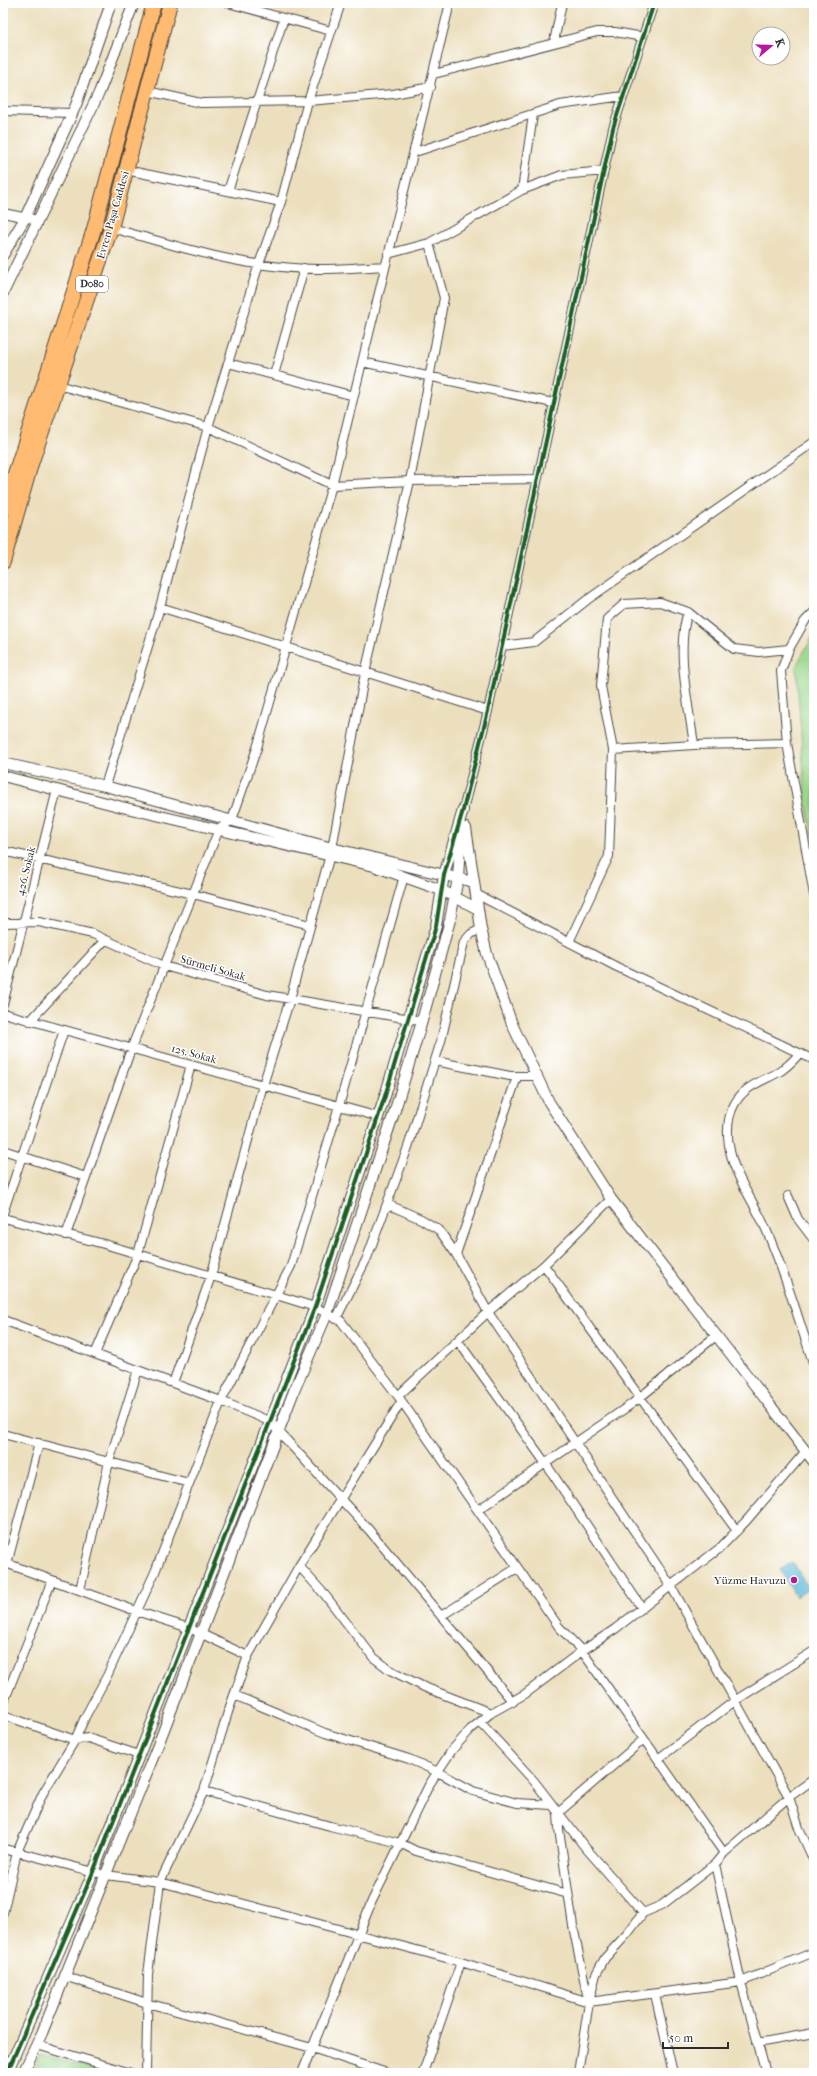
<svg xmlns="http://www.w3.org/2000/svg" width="817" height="2076" font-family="'IM FELL French Canon',serif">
<rect width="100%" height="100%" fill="#fff"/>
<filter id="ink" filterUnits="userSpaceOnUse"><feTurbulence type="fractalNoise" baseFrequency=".025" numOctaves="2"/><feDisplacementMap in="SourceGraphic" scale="8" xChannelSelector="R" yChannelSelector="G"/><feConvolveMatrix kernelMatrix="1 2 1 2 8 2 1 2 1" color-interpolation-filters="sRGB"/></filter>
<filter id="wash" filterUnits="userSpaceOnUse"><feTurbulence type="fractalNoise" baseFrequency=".012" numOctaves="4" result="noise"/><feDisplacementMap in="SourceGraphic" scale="16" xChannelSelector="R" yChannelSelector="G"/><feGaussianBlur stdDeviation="0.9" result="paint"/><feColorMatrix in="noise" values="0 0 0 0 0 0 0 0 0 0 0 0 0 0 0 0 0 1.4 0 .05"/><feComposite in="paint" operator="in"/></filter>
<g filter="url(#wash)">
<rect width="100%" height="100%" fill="#ecdfbd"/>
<!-- green -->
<path fill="#9ad78b" stroke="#62815b" d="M814,634V841L806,803L796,666Z
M39,2055L108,2073H35Z"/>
<!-- water -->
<path fill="#5cb8da" stroke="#447282" d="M793,1562L809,1589L796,1597L780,1570Z"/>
</g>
<g filter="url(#ink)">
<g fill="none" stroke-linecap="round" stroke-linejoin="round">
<!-- minor casing -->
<g stroke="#484641" stroke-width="10">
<path id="minor" d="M228,3L331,31
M554,42L562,3
M434,74L597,32H615L643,37
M147,91L201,103L308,101L393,94L431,87
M3,111L72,113
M415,152L560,105L623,96
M126,170L281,202
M522,190L533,115
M228,191L284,18
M3,213L38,220
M111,228C167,243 224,262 282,267C316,271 351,268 385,266
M388,254L429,243L522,190L562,175L604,171
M362,362L553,403
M228,363L354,396
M274,375L304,268
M58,385L208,427L332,485L410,481L537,479
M160,607L488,711
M688,612C675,649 689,706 694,745
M814,612L805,621L789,649L781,671L787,743L814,895
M502,646L534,642L587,600L814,442
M613,750L694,745L787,743
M105,786L160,607L208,427L259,264L281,202L308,101L341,3
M463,810L488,711L613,128L654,3
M332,848L365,673L410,481L444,298L429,243
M3,851L193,894L310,925
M476,894L617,967L814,1060
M3,923L39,922L93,934L164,966L267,995L422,1021
M569,942L609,856L613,750L601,686L607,619L624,604L660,602L688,612L734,649L759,652L789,649
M3,1004L57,790
M3,1013L379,1117
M30,1021L105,940
M799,1054C793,1061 787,1067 779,1072C761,1082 744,1086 734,1105C725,1122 727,1141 732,1159C739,1183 755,1204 765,1227C785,1271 798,1319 814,1365
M435,1061L510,1076H536
M3,1150L86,1177
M788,1196L798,1219L814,1240
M387,1204L421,1219L439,1230L456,1254L488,1312L671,1586L789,1797L799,1828L814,1861
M3,1213L64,1030
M3,1218L104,1244L276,1295L315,1307L341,1321L398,1396L559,1627L582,1651L724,1853
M66,1235L131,1049L219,829L232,820L257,748L332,485L450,3
M456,1254L517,1077
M544,1265L737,1531
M336,1319L367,1258L408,1147L441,1041L464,942L471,934L481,929
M3,1320L221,1401L269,1421L369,1530L513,1702
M458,1341L546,1464L642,1608
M95,1354L138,1254L191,1065
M173,1383L211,1276L263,1085L290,999L330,855
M398,1396L488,1312L544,1265L611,1199
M3,1434L189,1483
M478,1510L633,1403L717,1335
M3,1562L136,1611L189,1628L248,1656
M7,1564L39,1443
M299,1566L325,1595L373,1657L390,1670L424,1687L491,1713
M80,1590L109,1462L138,1370
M441,1616L517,1568
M234,1695L325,1733L409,1759L438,1772L473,1791L517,1803L552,1805
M3,1704L52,1580
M3,1715L75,1740L88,1738L139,1755
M481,1723L534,1781L584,1846L643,1913
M658,1759L736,1700L814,1651
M204,1791L330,1826L400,1843L416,1851L568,1894
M3,1849L17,1852L43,1793L75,1740L85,1717L107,1676L155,1572L221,1401L291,1266L339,1106L404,876
M715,1864L741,1982L766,2073
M3,1913L17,1852L106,1875L160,1882L286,1915L461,1962L589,2002L741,1982L814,1952
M64,1976L147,2003L312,2048L387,2073
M655,1994L673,2073
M588,1999L573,1926L559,1829L558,1813L644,1739
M757,2043L814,2033
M37,2045L131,2073
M3,2057L10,2065
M146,2073L148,1974L160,1882L204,1791L228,1712L248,1656L299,1566L401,1402
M302,2073L372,1901L429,1785L452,1750L471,1729L491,1713L525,1694L582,1651L615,1629L720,1548L747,1520L805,1452
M423,2073L461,1962
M578,2073L589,2002L596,1974L605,1958L628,1933L643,1913L662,1905L715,1864L724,1853L789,1797L814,1779"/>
</g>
<!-- tertiary casing -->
<g stroke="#484641" stroke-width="12">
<path id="tertiary" d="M3,255L25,218L76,105L111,3
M3,293L99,93L134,3
M3,763L105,786L332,848L474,882
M3,776L122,807L374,866L441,890L478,909
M466,828L481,929L487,954L512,1024L549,1102L611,1199L814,1462
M7,2073L94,1870L315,1307L385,1096L436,926L444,875L463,810
M23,2073L42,2033L158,1745L294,1391L327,1314L395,1110L420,1028L450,920L458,878L461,830"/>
</g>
<!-- trunk casing -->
<g stroke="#484641" stroke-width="16">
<path id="trunk" d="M3,511L94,229L154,3
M3,562L31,464L111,228L170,3"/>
</g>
<!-- minor -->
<use href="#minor" stroke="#fff" stroke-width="8"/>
<!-- tertiary -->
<use href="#tertiary" stroke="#fff" stroke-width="10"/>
<!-- trunk -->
<use href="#trunk" stroke="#ffbb71" stroke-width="14"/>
<!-- cycleway casing -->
<g stroke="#fff" stroke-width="6">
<path id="cycleway" d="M7,2073L94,1870L315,1307L385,1096L436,926L444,875L463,810L488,711L613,128L654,3"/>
</g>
<!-- cycleway -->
<use href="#cycleway" stroke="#1b5e20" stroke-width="4"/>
</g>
</g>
<!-- markers -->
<circle fill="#b5179e" stroke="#fff" stroke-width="1.5" cx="794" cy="1580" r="4"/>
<g text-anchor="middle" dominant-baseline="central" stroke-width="3" stroke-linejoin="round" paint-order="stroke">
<!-- shield labels -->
<rect fill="#fff" stroke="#6b6b6b" stroke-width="1" x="76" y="276" width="32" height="16" rx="3"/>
<g font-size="10" font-weight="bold" fill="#2b2b2b">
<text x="92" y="284">D080</text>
</g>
<!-- street labels -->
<g font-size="11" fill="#2b2b2b" stroke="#fff">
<text transform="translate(113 215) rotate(-74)">Evren Paşa Caddesi</text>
<text transform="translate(26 871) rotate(-76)">426. Sokak</text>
<text transform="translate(213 968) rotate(16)">Sürmeli Sokak</text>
<text transform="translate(194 1054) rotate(15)">125. Sokak</text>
</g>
<!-- poi labels -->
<g font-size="11" fill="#2b2b2b" stroke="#fff" text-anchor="end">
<text x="786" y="1580">Yüzme Havuzu</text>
</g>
</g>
<!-- margin -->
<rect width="817" height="2076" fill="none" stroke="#fff" stroke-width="16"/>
<!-- north arrow -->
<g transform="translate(771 46) rotate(71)"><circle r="19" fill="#ffffff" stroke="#aaaaaa"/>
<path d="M0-3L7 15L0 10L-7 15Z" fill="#b5179e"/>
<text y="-6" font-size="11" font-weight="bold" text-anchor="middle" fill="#2b2b2b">K</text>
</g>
<!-- scale -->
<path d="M663 2042v6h65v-6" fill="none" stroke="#2b2b2b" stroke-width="2"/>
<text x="669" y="2042" font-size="12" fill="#2b2b2b" stroke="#ffffff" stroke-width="3" paint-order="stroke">50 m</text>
</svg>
